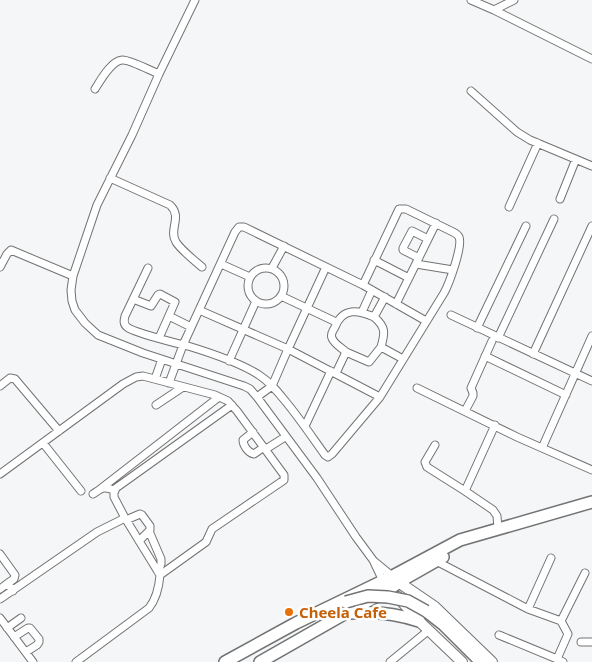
<svg xmlns="http://www.w3.org/2000/svg" width="592" height="662" font-family="'Noto Sans',sans-serif">
<rect width="100%" height="100%" fill="#f5f6f7"/>
<g fill="none" stroke-linecap="round" stroke-linejoin="round">
<!-- street casing -->
<g stroke="#727374" stroke-width="9">
<path id="street" d="M195,0L159,74L132,135L97,205L73,276L71,290L72,301L75,310L85,323L98,335L143,353L244,386L250,389L257,397L317,478L356,537L373,560L383,581
M471,0L494,10L514,0
M494,10L592,59
M95,89C100,81 111,61 122,60C129,59 151,71 159,74
M471,91L517,132L530,140L592,166
M110,178L170,205C183,217 168,230 176,242C181,250 195,261 202,267
M560,199L576,159
M509,207L538,143
M419,258L403,250V248L412,231L428,239
M374,260L409,278
M221,264L250,277
M416,264L453,270
M0,267L7,254L11,250L73,276
M248 286a18 18 0 1 1 36 0a18 18 0 1 1-36 0Z
M148,268L125,316C124,320 123,324 127,327C132,332 179,344 188,346C211,353 239,362 259,375C270,382 278,392 286,402C300,419 312,437 325,455L328,457L332,454L380,397L444,293C449,284 463,246 459,237C458,235 455,233 453,232L406,209H399L363,285L244,227H239L235,232L183,345L169,383
M272,268L284,246
M363,285L426,321
M281,296L336,322
M133,299L151,306L158,295L160,294L175,302L159,338
M396,304L436,223
M199,310L288,349L380,397
M362,312L372,290
M451,315L592,381
M169,316L191,327
M374,317C386,327 385,333 381,347L403,359
M477,328L526,226
M498,338L554,219
M346,352C342,348 334,344 332,338C330,334 333,331 335,327C343,307 358,310 374,317L385,297
M533,354L592,226
M485,356L566,395
M229,361L256,301
M336,373L346,352L369,362L381,347
M155,379L162,359
M0,386L10,378L15,379L59,431
M417,388L517,437L592,470
M257,397L272,386L288,349L326,267
M156,405L183,387
M465,411L473,396V393L471,388L492,341
M495,425L465,491L493,510L497,516L498,528
M305,426L331,371
M253,432L243,440C243,445 248,453 254,454L264,447
M43,443L81,491
M435,445L425,462L427,467L465,491
M542,448L592,336
M266,449L285,437
M0,474L123,384L136,377L143,376L215,395L228,401L237,411L284,475V480L212,529L206,542L160,575C159,587 157,598 149,608L76,662
M99,490L219,397
M93,494C102,488 103,486 114,490
M126,520L140,514L142,515L150,526V530L139,541
M149,531L161,559V564L158,572
M0,554L15,575L14,579L8,583L13,591
M436,561L528,609L561,621L585,573
M375,562L392,576
M160,575L125,518L114,497V493L116,488L232,405
M0,589L8,583
M0,599L97,532L125,518
M528,609L551,558
M0,618L33,662
M561,621L568,634L557,659L563,662
M7,628L21,618
M499,635L557,659
M14,637L28,628H30L39,639V642L37,645L26,652
M581,642H592
M390,662L429,630"/>
</g>
<!-- secondary casing -->
<g stroke="#727374" stroke-width="12">
<path id="secondary" d="M394,579L435,607L492,662
M398,597L419,621L462,662"/>
</g>
<!-- primary casing -->
<g stroke="#727374" stroke-width="14">
<path id="primary" d="M426,611L444,625L481,662
M350,613C375,611 395,613 419,621
M225,662L296,623L389,578L460,540L592,502
M260,662L346,613L390,589L399,582L443,557"/>
</g>
<!-- street -->
<use href="#street" stroke="#fff" stroke-width="7"/>
<!-- secondary -->
<use href="#secondary" stroke="#fff" stroke-width="10"/>
<!-- primary -->
<use href="#primary" stroke="#fff" stroke-width="11"/>
<!-- primary-bridge casing -->
<g stroke="#727374" stroke-width="14" stroke-linecap="butt">
<path id="primary-bridge" d="M346,602L368,596L388,597L408,601L426,611"/>
</g>
<!-- primary-bridge -->
<use href="#primary-bridge" stroke="#fff" stroke-width="11"/>
</g>
<!-- markers -->
<circle fill="#e8710a" stroke="#fff" stroke-width="2" cx="289" cy="612" r="5"/>
<g text-anchor="middle" dominant-baseline="central" stroke-width="5" stroke-linejoin="round" paint-order="stroke">
<!-- food labels -->
<g font-size="15" font-weight="bold" fill="#c56008" stroke="#fff" text-anchor="start">
<text x="299" y="612">Cheela Cafe</text>
</g>
</g>
</svg>
